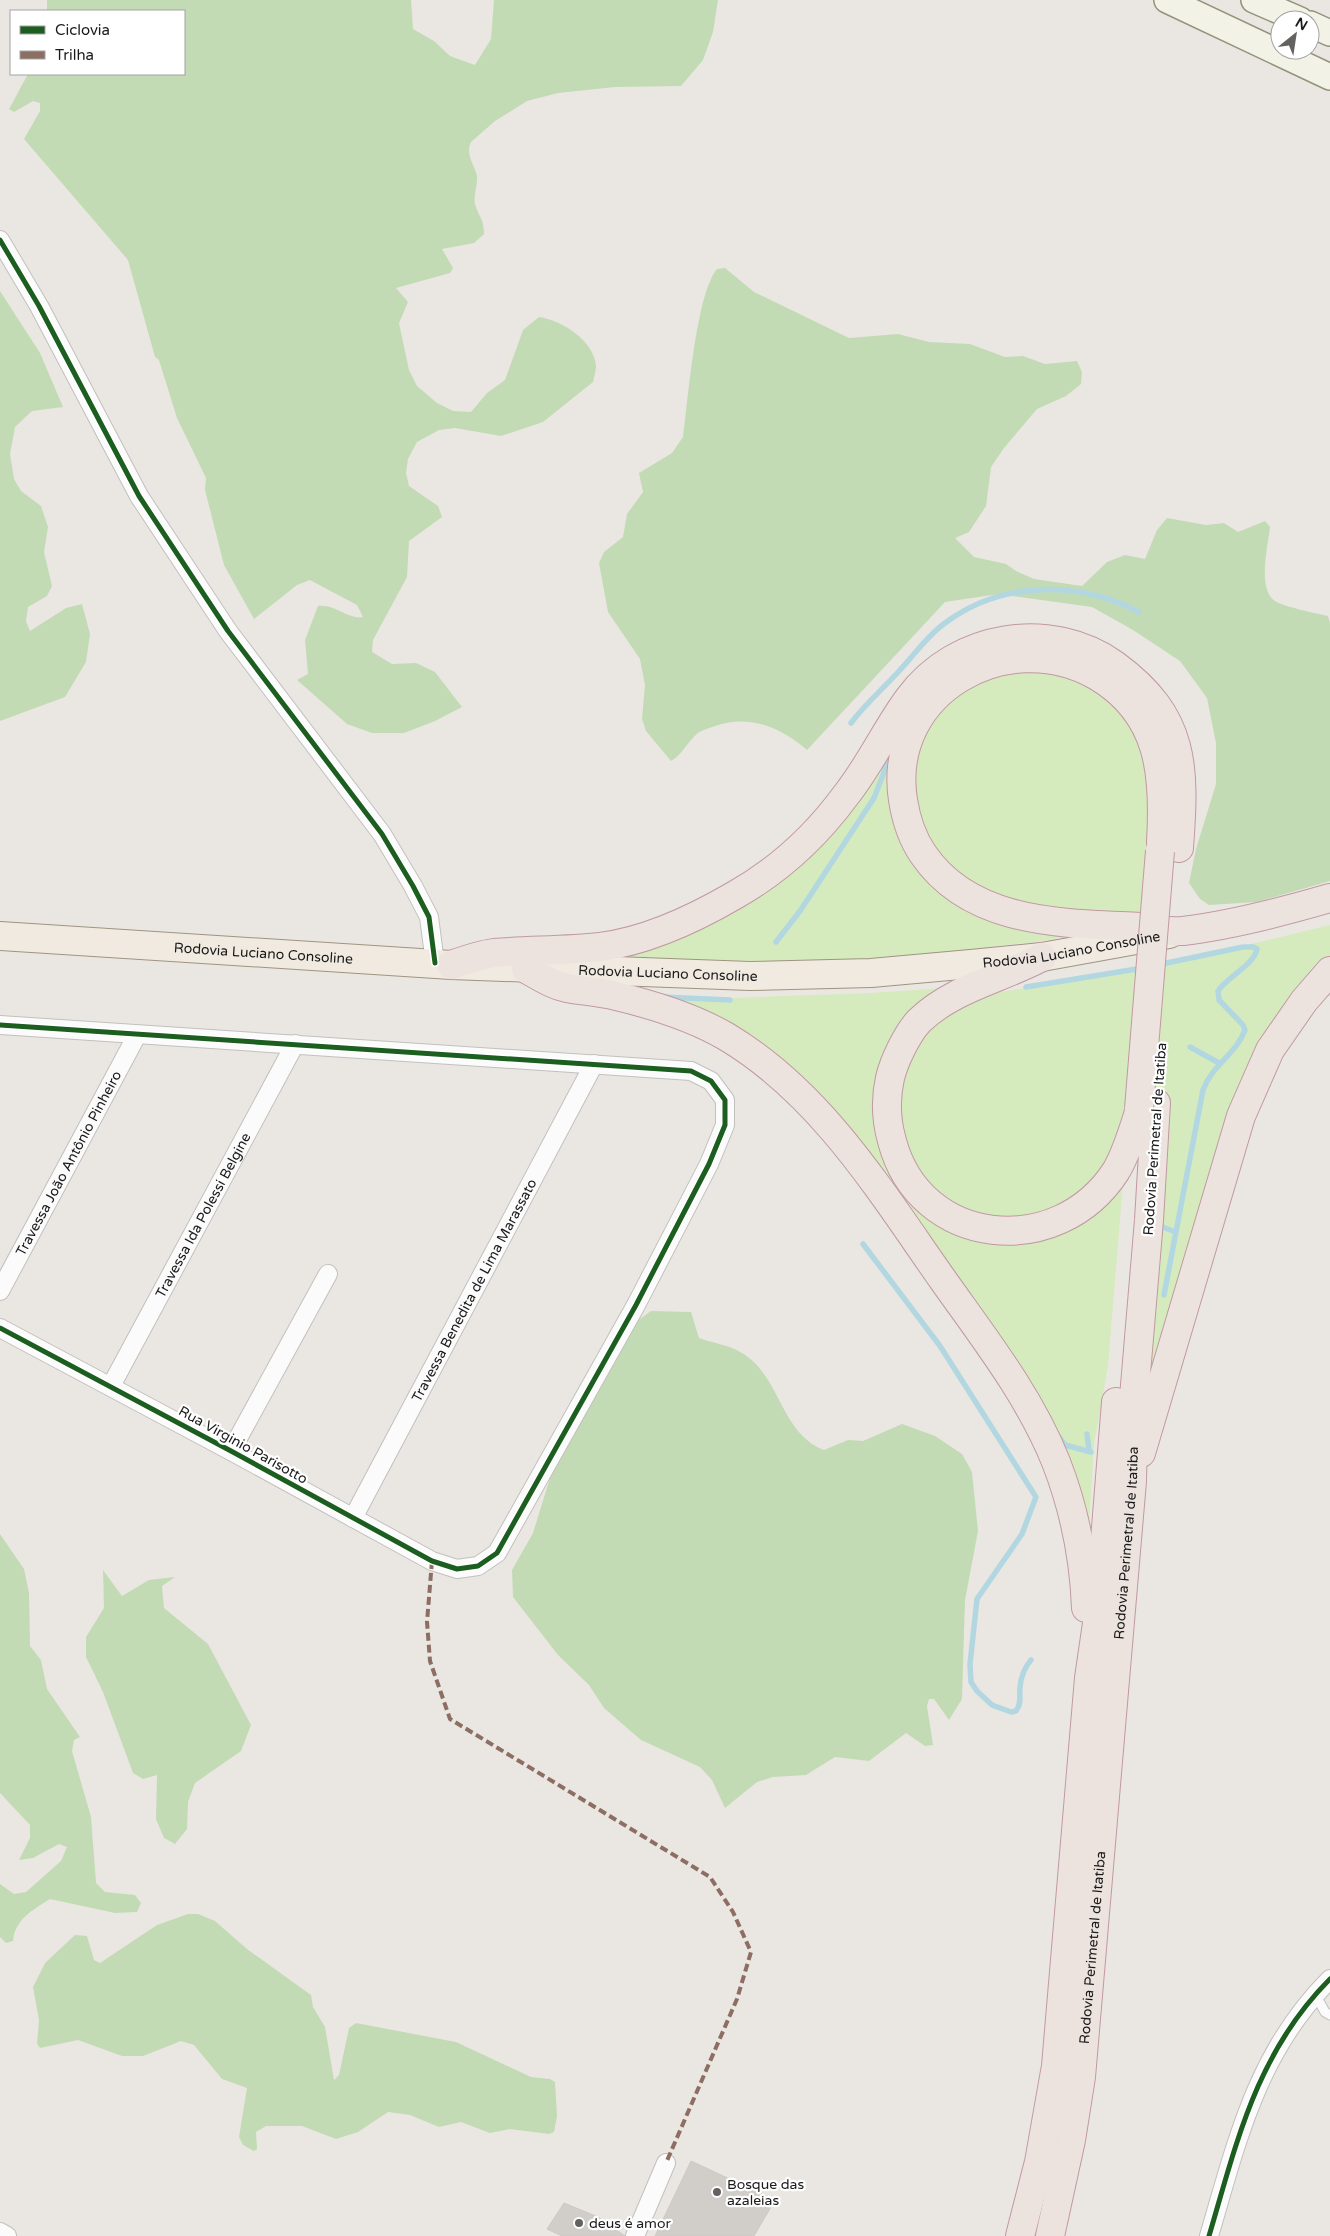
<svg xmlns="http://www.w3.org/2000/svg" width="1330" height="2236" font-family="'Varela Round',sans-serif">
<rect width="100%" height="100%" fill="#eae7e2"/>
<!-- grass -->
<path fill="#d6ebbd" d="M1060,668L1095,683L1139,732L1153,781L1143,916L1008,906L939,863L909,794L925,724L977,678Z
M892,743L907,847L1067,935C1045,943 1019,943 996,946C878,964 745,967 626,959L624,957L628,953L690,931Z
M1330,925V959L1295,995L1148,1398L1167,1099L1104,1174L1056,1213L1008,1224L960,1211L919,1178L898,1127L902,1069L911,1049L943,1011L990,994L1198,957Z
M945,988L877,1112L962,1234C999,1251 1045,1248 1078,1224C1094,1212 1108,1196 1123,1182L1108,1366L1094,1444L1089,1527L1073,1487L850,1138L660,995L729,998L870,993Z"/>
<!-- forest -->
<path fill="#c2dbb4" d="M47,0H411L413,29L434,41L450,56L475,65L491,39L494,0H718L713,32L703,60L681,86L615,87L558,93L527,101L495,121L471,142C465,155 475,165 477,176C478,185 473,195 475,204C479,218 484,218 484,234L474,243L442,249L453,268L450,273L396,288L408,302L399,323L409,370L417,386L437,403L453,411L471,412L487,393L505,380L523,330L539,317C561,320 594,340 596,366C596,371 594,377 593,382L543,422L501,436L455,428L439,430L417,442L408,459L406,473L409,486L438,506L442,517L409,541L407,577L373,640L372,652L392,664L416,663L435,672L462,707L435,721L404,733H372L347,724L297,680L308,674L305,640L318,606C336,604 348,620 363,617L357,605L310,580L297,585L254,619L224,565L205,490L206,478L177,418L159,360L155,357L128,260L24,139L40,111V103L33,101L14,112L9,109L28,74H184V11H47Z
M725,268L754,292L849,338L898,334L929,342L970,344L1005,357L1023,356L1045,364L1077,361L1082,372L1081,384L1066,396L1037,409L1004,448L991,467L986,506L969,532L955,538L974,557L1006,564L1016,571L1034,579L1082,586L1107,562L1125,555L1145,559L1157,530L1167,518L1206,525L1224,523L1238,532L1265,521L1270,527C1268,546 1257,589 1275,601C1284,607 1315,613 1328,616L1330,623V881L1257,902L1209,905L1200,899L1189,883L1196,849L1216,784V743L1207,698L1180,661L1133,630L1092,607L999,594L945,602L807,750C780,727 750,714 715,726C710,728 702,730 698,733C687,742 683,754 671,761L646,731L642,719L645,685L640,659L608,612L599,563L604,552L623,537L627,514L643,492L639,473L672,453L683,437C688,400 696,294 717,269Z
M0,291L40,353L63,407L32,411L15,427L10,454L14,479L21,491L41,506L48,527L44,552L52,586L47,596L28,607L26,621L30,631L66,608L82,604L90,634L86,662L65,697L0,721Z
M651,1311L691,1312L699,1338C712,1343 730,1345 742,1353C781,1376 780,1433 824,1450L848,1440L863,1441L902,1424L935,1436L962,1454L972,1472L978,1531L965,1600L962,1699L949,1720L934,1699H929L927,1706L933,1745L925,1746L906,1733L869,1761L835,1757L806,1775L773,1777L757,1782L725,1808L712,1780L700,1767L641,1740L604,1708L589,1685L558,1655L513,1597L512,1570L533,1533L551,1475L608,1362L633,1324Z
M0,1534L24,1569L29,1593L30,1646L41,1660L47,1689L80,1737L74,1740L72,1751L91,1817L96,1883L105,1892L135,1895L141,1903L137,1912L115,1913L50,1899C33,1910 15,1919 13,1941L6,1943L0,1937V1884L14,1894L26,1892L61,1861L67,1847L59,1844L33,1858L19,1860L30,1838V1825L0,1793Z
M103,1570L122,1596L149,1580L175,1577L162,1586L164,1608L208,1644L251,1725L241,1751L195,1783L188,1802L187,1829L175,1844L164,1838L156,1819L157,1775L143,1779L133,1773L103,1692L86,1657V1637L104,1608Z
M188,1914H198L215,1921L247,1949L311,1995L313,2007L325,2027L334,2080L339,2075L349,2028L356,2023L456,2042L531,2077L550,2079L555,2082L557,2116L554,2132L549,2134L510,2129L490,2133L461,2122L439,2127L410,2115L388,2112L358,2132L336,2139L302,2126H266L256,2132L257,2149L254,2151L243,2145L239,2137L247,2088L222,2079L194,2045L181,2041L143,2056H122L78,2040L40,2048L37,2044L39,2020L33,1987L45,1963L75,1935L87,1936L94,1960L100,1963L157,1925Z"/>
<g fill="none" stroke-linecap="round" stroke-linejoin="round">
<!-- stream -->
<path stroke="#b2d7e1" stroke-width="5.5" d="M851,723C866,703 884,688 900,670C915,654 927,636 945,623C1002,581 1077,580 1139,612
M776,942L800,911L874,798L883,775L891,749
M1157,965L1243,947H1253L1257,949C1254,965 1227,977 1218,991L1219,1000L1243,1025L1245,1030C1237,1053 1212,1065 1203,1090L1164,1295
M1026,987L1143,968
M663,997L730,1000
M1190,1047L1219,1063
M1157,1225L1176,1232
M863,1244L940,1346L1036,1497L1022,1534L977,1599L970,1664L971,1682L977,1691L992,1705L1011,1712L1016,1711C1022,1704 1019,1695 1020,1687C1021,1677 1024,1668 1031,1660
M1087,1434L1089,1451
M1058,1436L1065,1445L1091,1452"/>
</g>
<!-- building -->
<path fill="#d1cdc9" stroke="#cdc8c3" d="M691,2161L775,2200L754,2236H655Z
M564,2203L598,2217L625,2236H562L547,2229Z"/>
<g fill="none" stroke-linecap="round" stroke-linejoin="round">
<!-- service casing -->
<g stroke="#c2c0be" stroke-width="11">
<path id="service" d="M1315,1994L1325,2012L1330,2015"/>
</g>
<!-- minor casing -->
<g stroke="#c2c0be" stroke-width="20">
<g id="minor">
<path d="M0,240L39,306L139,496L228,631L382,834L413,886L429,917L435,963"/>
<path d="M0,1025L691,1071L711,1081L725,1100V1125L709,1164L636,1305L497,1553L478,1566L457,1569L432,1561L231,1451L0,1328"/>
<path id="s1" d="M0,1291L137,1035"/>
<path id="s2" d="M111,1386L295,1044"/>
<path d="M231,1451L328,1274"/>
<path id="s3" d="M353,1518L594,1064"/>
<path d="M0,2232L7,2236"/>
<path d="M635,2236L666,2163"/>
<path d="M1209,2236C1237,2141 1257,2052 1330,1979"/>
</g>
</g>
<!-- secondary casing -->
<g stroke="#91937a" stroke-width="28">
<path id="secondary" d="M1167,0L1330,77
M1254,0L1300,20
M1310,24L1330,33"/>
</g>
<!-- primary casing -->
<g stroke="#9f9480" stroke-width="30">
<g id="primary">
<path id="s4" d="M0,936L451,965L750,976L871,973L971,964L1042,957L1169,934"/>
</g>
</g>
<!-- trunk casing -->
<g stroke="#c198a3" stroke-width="30">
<g id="trunk">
<path d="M1161,842C1165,775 1161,714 1097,676C1007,624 886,692 903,800C906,819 912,838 923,854C971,925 1064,923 1140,927C1154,927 1169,933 1183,931C1233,925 1282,912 1330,898"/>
<path d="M1042,957C1001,979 953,988 919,1021C907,1034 894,1061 890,1078C885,1100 886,1120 892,1141C920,1248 1058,1261 1116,1171C1126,1154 1132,1134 1138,1115"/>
<path d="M451,965C465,960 479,955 494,953C529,950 564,951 600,947C647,941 694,919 735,895C779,870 816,836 846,795C870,765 886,729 909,698C956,634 1051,619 1115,665C1186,717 1185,767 1179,848"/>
<path d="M526,969C539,976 552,985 567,988C583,991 600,992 616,996C654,1005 693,1017 727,1037C822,1094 881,1192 943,1280C984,1338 1029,1395 1056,1462C1074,1508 1084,1558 1086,1608"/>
<path d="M1141,1453L1241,1116L1270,1050L1304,1001L1330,971"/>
<path d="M1020,2236L1039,2162L1056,2066L1089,1678L1100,1603L1116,1402"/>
<path id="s5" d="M1050,2236L1071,2140L1081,2077L1132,1481L1134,1397L1149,1220L1156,1103"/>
</g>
</g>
<!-- service -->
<use href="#service" stroke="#fcfbfb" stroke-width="9"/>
<!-- minor -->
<use href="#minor" stroke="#fcfbfb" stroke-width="18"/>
<!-- secondary -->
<use href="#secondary" stroke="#f2f2e7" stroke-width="25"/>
<!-- primary -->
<use href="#primary" stroke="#f0eae1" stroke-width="28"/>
<!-- trunk -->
<use href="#trunk" stroke="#ece3df" stroke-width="28"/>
<!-- trunk-bridge casing -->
<g stroke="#c198a3" stroke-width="30" stroke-linecap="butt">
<path id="trunk-bridge" d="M1139,1109L1160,851"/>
</g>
<!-- trunk-bridge -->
<use href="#trunk-bridge" stroke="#ece3df" stroke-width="28"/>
<!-- quiet -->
<path stroke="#8d6e63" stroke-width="4" stroke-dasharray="8 4" stroke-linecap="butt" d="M432,1561L427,1622L430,1661L450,1719L710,1877L733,1912L751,1952L737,1999L666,2163"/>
<!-- cycleway casing -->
<g stroke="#fff" stroke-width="8">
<path id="cycleway" d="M0,240L39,306L139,496L228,631L382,834L413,886L429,917L435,963
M0,1025L691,1071L711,1081L725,1100V1125L709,1164L636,1305L497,1553L478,1566L457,1569L432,1561L231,1451L0,1328
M1209,2236C1237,2141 1257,2052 1330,1979"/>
</g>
<!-- cycleway -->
<use href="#cycleway" stroke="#1b5e20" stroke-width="5"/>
</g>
<!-- markers -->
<g fill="#636260" stroke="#fff" stroke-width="2">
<circle cx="717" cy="2192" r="5"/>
<circle cx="579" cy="2223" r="5"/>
</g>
<g text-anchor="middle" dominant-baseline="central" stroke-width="4.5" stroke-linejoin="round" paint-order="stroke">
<!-- street labels -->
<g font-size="14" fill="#1a1a1a" stroke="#fff">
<text stroke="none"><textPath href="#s4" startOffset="1074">Rodovia Luciano Consoline</textPath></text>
<text stroke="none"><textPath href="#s4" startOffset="264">Rodovia Luciano Consoline</textPath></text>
<text stroke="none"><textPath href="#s4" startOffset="669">Rodovia Luciano Consoline</textPath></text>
<text transform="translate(1155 1139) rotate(-86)">Rodovia Perimetral de Itatiba</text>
<text stroke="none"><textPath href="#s1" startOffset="145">Travessa João Antônio Pinheiro</textPath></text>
<text stroke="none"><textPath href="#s2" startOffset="194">Travessa Ida Polessi Belgine</textPath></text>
<text stroke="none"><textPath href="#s3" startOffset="258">Travessa Benedita de Lima Marassato</textPath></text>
<text transform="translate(243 1445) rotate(29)">Rua Virginio Parisotto</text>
<text stroke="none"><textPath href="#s5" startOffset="698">Rodovia Perimetral de Itatiba</textPath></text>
<text stroke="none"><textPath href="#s5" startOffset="292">Rodovia Perimetral de Itatiba</textPath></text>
</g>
<!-- poi labels -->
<g font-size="14" fill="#1a1a1a" stroke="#fff" text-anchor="start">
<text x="727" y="2184">Bosque das<tspan x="727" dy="16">azaleias</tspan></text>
<text x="589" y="2223">deus é amor</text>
</g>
</g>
<!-- legend -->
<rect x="10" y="10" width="175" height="65" fill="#ffffff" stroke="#a3a3a3"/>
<rect x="20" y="26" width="25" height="8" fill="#1b5e20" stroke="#a3a3a3"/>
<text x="55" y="35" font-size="15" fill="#1a1a1a">Ciclovia</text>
<rect x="20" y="51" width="25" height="8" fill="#8d6e63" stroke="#a3a3a3"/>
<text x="55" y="60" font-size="15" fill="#1a1a1a">Trilha</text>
<!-- north arrow -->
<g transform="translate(1295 35) rotate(30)"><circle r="24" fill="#ffffff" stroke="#a3a3a3"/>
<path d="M0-4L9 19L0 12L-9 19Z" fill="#636260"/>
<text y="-8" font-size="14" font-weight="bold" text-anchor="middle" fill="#1a1a1a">N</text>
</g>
</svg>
